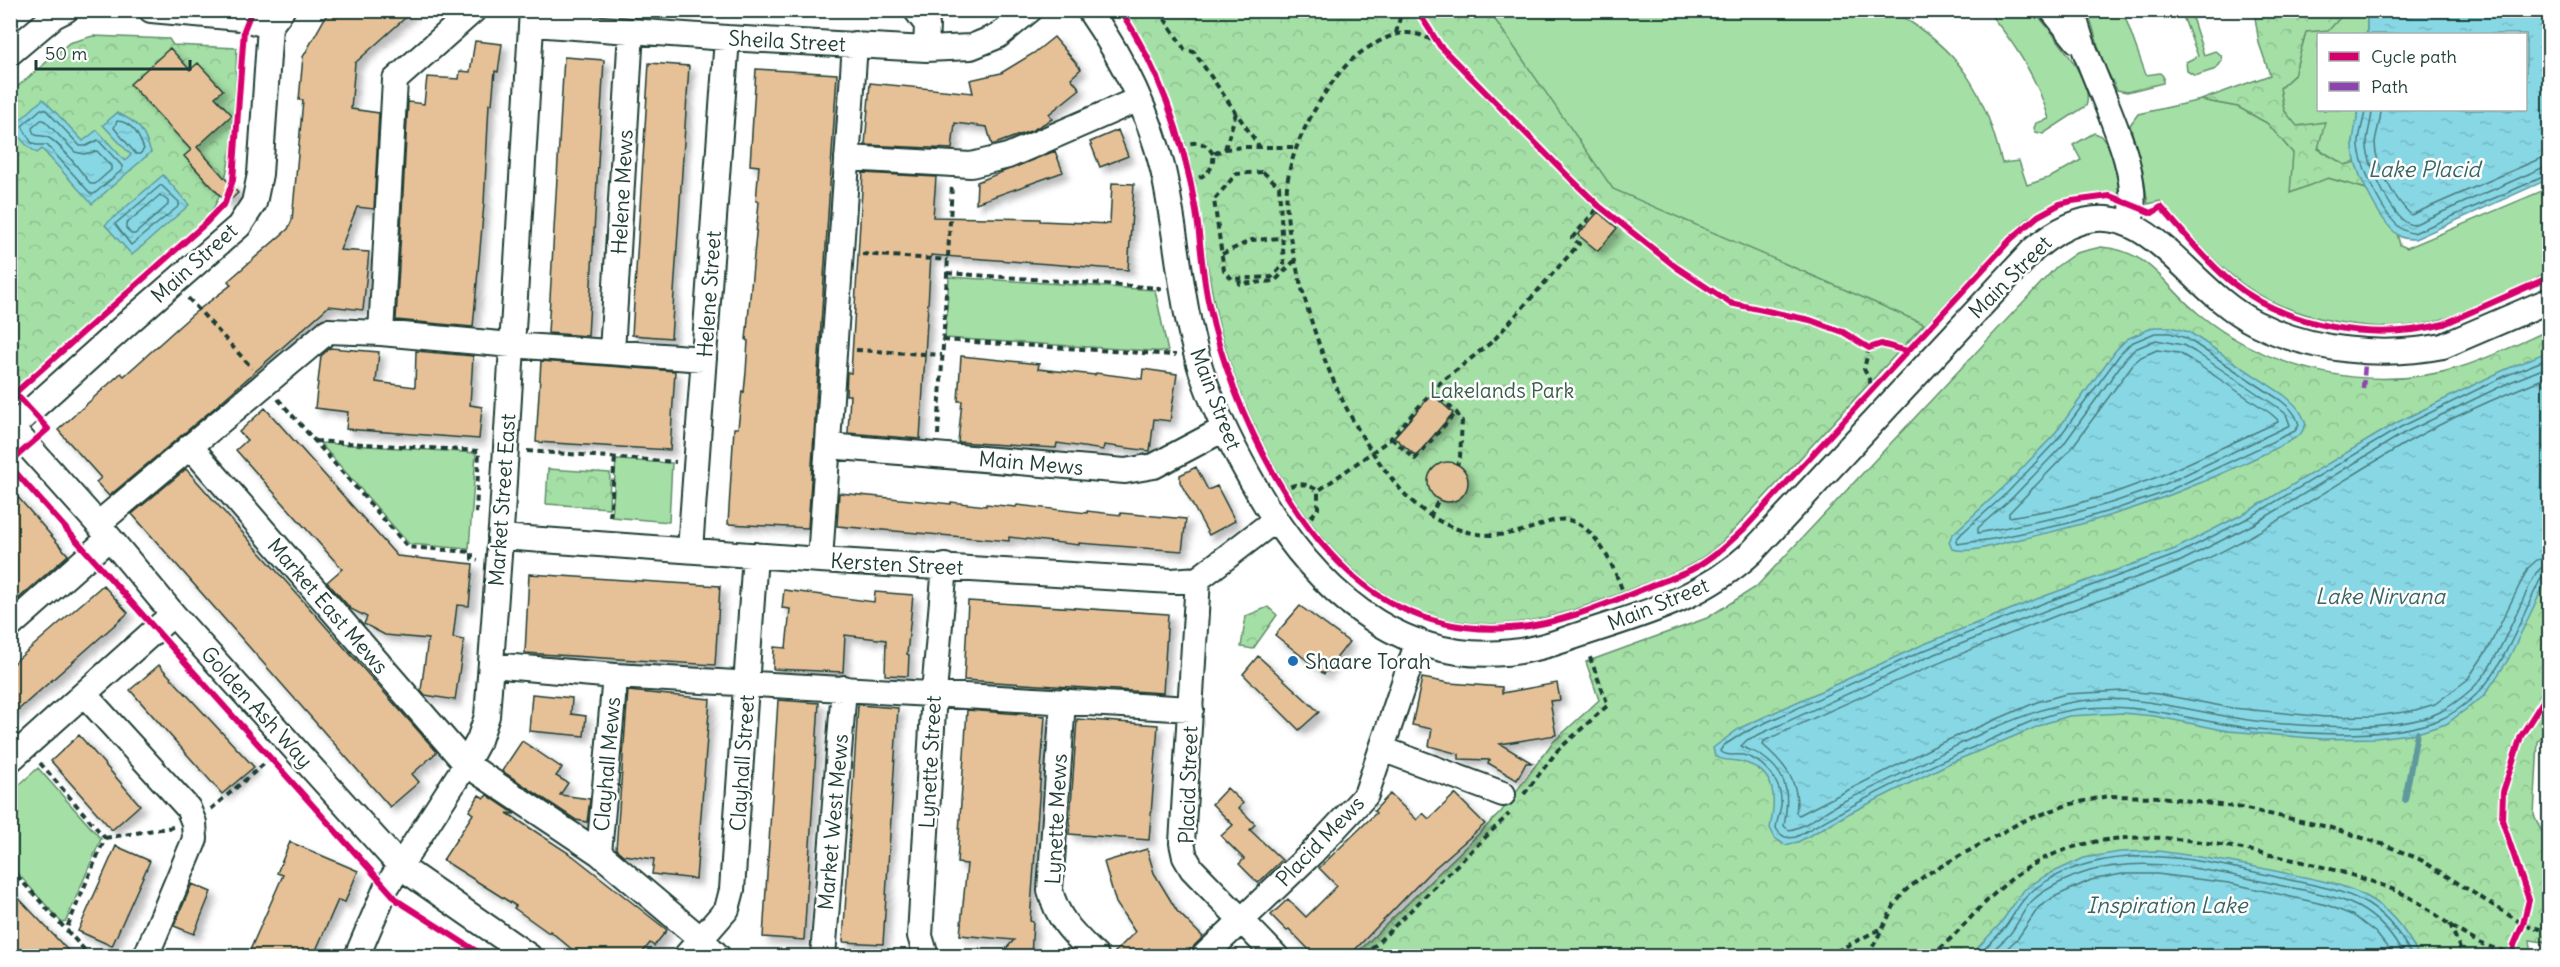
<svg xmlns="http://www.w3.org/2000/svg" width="2560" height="967" font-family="Delius,sans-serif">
<defs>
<pattern id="forest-crowns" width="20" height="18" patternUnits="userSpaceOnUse" patternTransform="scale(1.5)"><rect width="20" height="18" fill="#a4dfa5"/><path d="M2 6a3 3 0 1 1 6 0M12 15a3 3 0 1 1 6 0" fill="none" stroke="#8dc08f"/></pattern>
<pattern id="water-ripples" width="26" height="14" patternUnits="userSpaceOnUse" patternTransform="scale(1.5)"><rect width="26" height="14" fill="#88d7e5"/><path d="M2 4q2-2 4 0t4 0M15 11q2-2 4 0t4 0" fill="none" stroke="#75b9c5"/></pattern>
<filter id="shadow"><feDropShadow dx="5.5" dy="5.5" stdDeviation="3" flood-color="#0004"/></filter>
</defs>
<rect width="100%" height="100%" fill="#fff"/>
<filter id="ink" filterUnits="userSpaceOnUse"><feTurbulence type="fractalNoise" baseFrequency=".0167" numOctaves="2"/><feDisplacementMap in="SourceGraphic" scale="12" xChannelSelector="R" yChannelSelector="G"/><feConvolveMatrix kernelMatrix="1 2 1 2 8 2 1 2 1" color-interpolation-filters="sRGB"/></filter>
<g filter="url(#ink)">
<!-- grass -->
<path fill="#a4dfa5" stroke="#628e6c" stroke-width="1.5" d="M1422,11H1893C1961,51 1983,88 2002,163L2019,161L2027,185L2051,177L2081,160L2073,145L2094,133C2112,136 2123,179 2117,195L2111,192L2061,200L2029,217L2003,242L1906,346L1727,296Z
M1987,11H2034C2049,29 2096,82 2086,106L2043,134L2036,132L2034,128L2036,123L2049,119C2037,77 2015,43 1987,11Z
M2088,11H2123L2146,75L2160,73L2163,76V83L2127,92L2117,90L2103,63Z
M2181,11H2190L2204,55L2215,51L2221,55L2222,61L2216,69L2195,76L2187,71L2186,62L2198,56Z
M2345,11H2367V34H2318V110H2359L2353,143L2356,162L2345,165C2322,152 2298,135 2285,111C2281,105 2281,95 2280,88L2294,75L2306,31Z
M2201,100L2238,107L2267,123L2293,153L2328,178L2367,189L2384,218L2397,233L2400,245L2407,248L2549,188V272C2513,289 2476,310 2436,321C2378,336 2293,320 2244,285C2212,262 2187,230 2160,201L2148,204L2143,174L2130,125L2138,114Z
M949,277L1155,290L1168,352L945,338Z
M320,443L476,453L469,549L409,544Z
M616,460L672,463L669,522L612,517Z
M38,768L101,839L66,921L61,922L11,866V792Z"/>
<!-- forest -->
<path fill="url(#forest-crowns)" stroke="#628e6c" stroke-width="1.5" d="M1123,11H1489L1613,189L1924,324L1734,530C1725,538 1717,548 1707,554C1689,568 1667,575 1646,583C1603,600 1559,618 1513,623C1475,626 1436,621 1402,604C1309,557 1243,422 1219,325C1203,261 1202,194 1181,132C1166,88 1147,49 1123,11Z
M2254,11H2346L2329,30L2306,32L2294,75L2280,88L2284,110L2297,126L2325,122L2318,149L2345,165L2356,162L2367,189L2328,178L2290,193L2293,153L2267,123L2238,107L2201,100L2270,75L2259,43Z
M93,36L169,39L173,45L237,48C234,95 237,180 208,216L11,393L10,93L69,43Z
M2101,247C2150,250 2164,286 2199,314C2270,372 2373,394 2461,367C2492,357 2520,343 2549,330L2550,723L2538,742L2534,815L2549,846L2550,943L2530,940L2532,956H1354L1501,812L1552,743L1599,700L1586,662L1707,618L1756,587L2056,267L2076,253Z
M548,469L610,473L609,508L546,504Z
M1268,607L1277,615L1253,649L1241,647L1246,616Z"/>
<!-- water -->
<path fill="url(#water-ripples)" stroke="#5e999e" stroke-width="1.5" d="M2367,11H2549V179L2415,239C2410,239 2405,239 2401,237C2382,226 2358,177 2354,156C2351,140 2356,125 2359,110H2526V34H2367Z
M43,99L83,141L97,130L125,161L131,155L103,125L117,113C140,123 143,130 151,152L92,204L42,149L37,153C25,145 18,138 15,125Z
M163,175L189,205L132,255L105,225Z
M2154,327H2171L2189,332L2284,395C2295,404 2302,411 2306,425L2300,435C2279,448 2256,458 2234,468C2161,502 2089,525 2011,541C1994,545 1968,554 1952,549L1949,542L1952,535L2004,487L2053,436L2116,350L2127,339Z
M2549,351V575L2508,660L2484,696L2446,724L2417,733L2376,738L2324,739L2228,731L2154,716L2122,713L2069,716L2046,723L1950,763L1848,814L1798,842L1785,845L1775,838L1770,828C1776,800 1778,771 1742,762C1732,759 1724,762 1715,756L1713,748L1740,728L1922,645L2042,597L2175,549L2247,512L2398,422L2502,371Z
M2158,851C2204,857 2249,865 2294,875C2318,880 2343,884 2365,896C2390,909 2407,932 2419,956H1970L2000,924L2024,890L2045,876L2084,858L2120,852Z"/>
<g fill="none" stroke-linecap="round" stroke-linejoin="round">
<!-- shore -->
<path stroke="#497b7b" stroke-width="1.5" d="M41,109H45L80,146H86L98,140L122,166V170L94,194H91L47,145H36L31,142L22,126Z
M2365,110C2364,122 2358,134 2359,147C2361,168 2389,234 2414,233L2550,174
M2372,110C2372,122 2366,134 2367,147C2368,165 2394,223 2413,225L2542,168L2550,166
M2381,110C2381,121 2376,132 2375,143C2375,167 2395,199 2411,215L2539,159L2550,157
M41,120H44L75,152L84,154L97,151L111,166V170L95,184H91C80,171 63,146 49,138C41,133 34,140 32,128Z
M117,121C133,122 139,136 144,149L140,154H136L114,128Z
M161,185L179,202V206L131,245L115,224Z
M160,195L168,201V205L135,234H131L126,228V224Z
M2155,333H2170L2186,338L2280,400C2289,407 2296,413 2299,425L2295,431L2166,492L2116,509L2065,524L1993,539L1957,544L1956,540L1962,533L2008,492L2057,440L2121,353L2131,343Z
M2156,340L2183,345L2195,352L2276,406L2286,414L2290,425L2163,485L2114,502L2064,516L1978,533V528L2013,497L2063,445L2126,358L2135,349Z
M2157,350L2179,353L2191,360L2270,413L2277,419L2278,422L2160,476L2111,494L2062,508L2009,517V513L2070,450L2133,364L2141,357Z
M2550,358L2505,376L2401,427L2250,517L2178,554L2044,603L1925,650L1743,733L1723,746L1720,751C1727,757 1735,754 1743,755C1764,760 1783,783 1781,805C1780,812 1777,820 1776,828C1781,837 1786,839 1796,837C1857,802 1919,770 1983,743C2010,731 2038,716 2067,711C2123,700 2176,716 2229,725C2288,734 2387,742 2441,719C2453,714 2469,702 2478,693C2502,670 2526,608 2541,578L2550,574
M2550,366L2508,383L2404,433L2254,524L2181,561L2047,610L1928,657L1747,740L1741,746C1748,750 1757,752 1763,757C1790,776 1789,797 1784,826L1789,830C1808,827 1826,809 1844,801C1917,770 1985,723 2063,704C2118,691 2176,707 2229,717C2280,726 2395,735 2440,712C2451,706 2464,696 2473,688C2498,664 2519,604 2536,573L2541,568L2550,566
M2550,376C2501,396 2451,417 2406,443C2333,486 2262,535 2185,569C2141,589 2093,601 2048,619C1952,656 1858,697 1764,741L1763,745C1784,763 1801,783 1796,813L1799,815L1941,743L2037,702L2066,694L2124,691L2158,694L2232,708L2325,717L2375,716L2412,711L2435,704L2467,680L2488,649L2528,568L2537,560L2550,557
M1978,956C1986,946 1998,937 2006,926C2013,916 2018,905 2027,896C2040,882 2068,869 2087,864C2149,846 2220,864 2281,878C2308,884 2336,888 2360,900C2384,912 2401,934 2412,956
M1988,956C1994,948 2003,942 2010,934C2019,923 2023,909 2033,900C2047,887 2072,876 2090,871C2152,854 2222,873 2283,886C2308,891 2335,895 2358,907C2378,918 2394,937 2404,956
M1999,956L2018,938L2039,907L2056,896L2091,880L2122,874H2157L2229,883L2327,905L2354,916L2376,933L2394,956"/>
<!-- stream -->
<path stroke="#5e999e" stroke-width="6" d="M2405,800L2417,733"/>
</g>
<!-- building -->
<path fill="#e6c197" stroke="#1f3d34" stroke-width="1.5" filter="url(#shadow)" d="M332,10H414L355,63L351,109L379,113L374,209L357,207L340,250L369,252L363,310L329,306L213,409L109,496L96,482L101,478L58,430L121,373L124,376L193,314L231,285L228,281L288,229L292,220L303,100H299L303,57L326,16Z
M1054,37L1081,69L1071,78L1080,89L1049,114L1052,119L1033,130L992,145L987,127L955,123L952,149L865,145L870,83L973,93L970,80L1001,73L1034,53Z
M475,41L502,44L498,72L495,71L492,104H489L484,204L473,327L396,320L408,102L424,104L427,77L459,79L460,71L470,72Z
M170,48L190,70L198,63L223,90L215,97L232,115L197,147L238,193L227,203L184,156L191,150L130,84Z
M564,57L604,60L588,336L548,333Z
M649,63L689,66L671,338L632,335Z
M756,69L837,74L808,528L728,524L734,428H738L742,391L744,392L746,372L748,341L746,340L759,202L756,201L759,166L750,165Z
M1118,130L1128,156L1100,167L1090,142Z
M1055,151L1063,172L976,203L977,182Z
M863,173L936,177L933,217L1040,219V221L1110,224L1112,183L1134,184L1128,270L931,255L920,439L848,433L850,395H846L847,372L851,373Z
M1598,212L1617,228L1598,251L1578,235Z
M330,348L379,352L376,382L415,387L416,351L473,356L470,405L482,407L479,439L346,429L348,412L315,408L321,356Z
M961,356L1039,364L1038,369L1095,375L1096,373L1142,379L1143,369L1177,374L1170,421L1154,419L1150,451L1104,445L1103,450L1057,443L1056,448L958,442L962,401H958Z
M541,361L675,371L670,450L536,442Z
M1432,394L1453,413L1416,456L1394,437Z
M265,408L397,556L473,564L469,606L457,605L453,638L464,640L455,700L425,695L421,690L428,639L385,635L364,624L367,617L351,609L327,582L342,569L236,450L247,440L239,432Z
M1428 482a20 20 0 1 1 40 0a20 20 0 1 1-40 0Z
M1196,467L1208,490L1217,486L1235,521L1209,535L1180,482V475Z
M186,469L437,752L412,774L419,782L390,807L132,514Z
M10,488L68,555L10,606Z
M839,493L951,504V502L986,506V504L1016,507L1017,505L1087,513V511L1121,515V513L1186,519L1182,551L1079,543V545L1009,537V541L837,526Z
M529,574L720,586L715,665L525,653Z
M103,585L128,613L10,717V666Z
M784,590L874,602L875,592L913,595L907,654L909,655L908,676L885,675L886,640L845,635L843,672L773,669L774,647L786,648L790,609L782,608Z
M968,601L1168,614L1163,693L964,680Z
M1300,606L1349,642L1324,674L1275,635Z
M1258,656L1319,712L1299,730L1243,674Z
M159,665L254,767L222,794L130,690Z
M1422,678L1449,683L1502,687V693L1557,683L1560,700L1550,701L1556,735L1500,744L1532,763H1526L1517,780L1488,763L1490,760L1459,759V754L1429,746L1432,729L1412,725Z
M628,691L710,699L696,879L652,874L654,859L623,855L616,849Z
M532,694L572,698L571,714L586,716L584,736L529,731Z
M778,700L819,703L804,940L763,937Z
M858,705L898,708L883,944L843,942Z
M967,710L1045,716L1030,921L1033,922L1031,957H998L1014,940L960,935L967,864L957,863Z
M1077,719L1158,725L1149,840L1069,834Z
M79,735L140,805L112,830L51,761Z
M522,741L562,768L556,776L568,783L560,795L590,799L587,822L576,820L502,771Z
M1227,788L1243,803L1239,808L1255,824L1250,830L1282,860L1258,883L1239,864L1244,859L1221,836L1233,825L1212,804Z
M1390,794L1417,820L1423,813L1429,819L1455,794L1485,824L1430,872L1348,957H1316L1289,929L1287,931L1271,915L1288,899L1306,917L1337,886L1319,868L1376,813L1374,811Z
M479,795L484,798L487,795L515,814L507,813L573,856L667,930L654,946L650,943L639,957H581L550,931L549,933L514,908L516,906L443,860L473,814L469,811Z
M290,842L358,871L345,902L338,900L313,957H247L283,875L277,873Z
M116,846L150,861L112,946L78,931Z
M1147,849L1154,873L1177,911L1203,937L1194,946L1190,957H1158L1149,948L1140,957H1110L1135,932L1116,903L1104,862Z
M192,884L211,892L194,934L174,926Z
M10,889L45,926L74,957H25L10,941Z"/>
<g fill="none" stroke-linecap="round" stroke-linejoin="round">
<!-- minor casing -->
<g stroke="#1f3d34" stroke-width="28">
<path id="minor" d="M151,10L240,18L270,26
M916,10L927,25L926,49
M1089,10C1123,59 1149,112 1163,170C1178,236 1180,305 1201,370C1213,407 1230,442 1249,476C1315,596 1418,690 1564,640C1633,616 1697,603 1752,552L2034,249C2136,163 2175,283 2255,323C2311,351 2382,358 2443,346L2550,300
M2052,10L2077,41
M2073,10C2085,74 2146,162 2130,223
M533,24L727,38L926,49L971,47L998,36L1030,10
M10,53L54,16L66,10
M847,158L971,165L1008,156L1139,99
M381,333L395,80L474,10
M612,352L631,31
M12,428L98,524L173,614L401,867L529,956
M10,429L131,320L239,226L254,203L260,174L270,26L282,10
M190,446L466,764L599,853L702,940L718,956
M828,446L1125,471L1154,466L1224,429
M98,524L328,331L381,333L511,345L704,359
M500,537L820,560L1172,581L1198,579L1275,520
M690,550L727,38
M820,560L855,44
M1198,579L1182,843L1185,857L1192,869L1276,956
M10,626L109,538
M491,665L615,676L1191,709
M84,694L188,808L194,823L195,839L146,956
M1063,701L1050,890C1058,921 1074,934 1096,956
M1382,749L1503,794
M10,760L173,614
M599,853L615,676
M357,956L386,888L466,764L479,740L487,716L502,515L532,10
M686,956L727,909L732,890L755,555
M823,956L844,688
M926,956L920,936L934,693L945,566
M1204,956L1313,852L1366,795L1418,641"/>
</g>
<!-- path -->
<path stroke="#1f3d34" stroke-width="4" stroke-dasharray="6 4.5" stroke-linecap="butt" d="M1159,10L1185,50L1194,52L1259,146
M1396,33L1402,10
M1440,46C1412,25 1394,32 1366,49C1347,61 1333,80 1321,99C1306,124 1293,149 1288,178C1283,211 1291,245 1299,277C1318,353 1346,423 1396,484C1429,525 1477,546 1528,529C1542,525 1558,516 1572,521C1600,531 1615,571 1625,597
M1180,145C1195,142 1205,140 1213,154
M1225,149L1236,113
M1263,172L1279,186L1284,264L1272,277L1232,279L1224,270L1214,200L1236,174Z
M1189,181C1204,177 1215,171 1213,154L1225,149L1243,147H1296
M862,254L948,260
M1222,254L1252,240L1282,238
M947,273L1159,288L1160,290
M1239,279L1240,284L1275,281L1295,260
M188,298L252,368
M943,340L1174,355V353
M1869,348L1864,369L1873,388
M856,350L942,355
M1432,391L1456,412L1462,421L1460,457L1457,465
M278,399L408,547L472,552V559L478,560
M938,435L952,185
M1391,438L1415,459L1456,412
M315,441L479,451L476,514
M527,451L676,462
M1281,491C1294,483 1305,481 1318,491
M610,517L615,457
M1430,517L1439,499
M1304,525L1318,509V491L1389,440L1440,383L1493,341L1579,244L1572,238L1599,206
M40,763L105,838L66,930
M1524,794L1558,750L1608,705L1589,655
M211,809L271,758
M105,838L173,827
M10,868L90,956
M2450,924L2463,956
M1364,956L1509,814
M1827,956L1880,929
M1868,956L1895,904L1906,890L1927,874L2021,822L2067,805L2108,796L2161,797L2242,808L2328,827L2385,845L2421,860L2523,924L2550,932
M1932,956C1961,931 1985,898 2017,875C2091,821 2183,836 2266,854C2310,863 2355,874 2397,891C2427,904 2449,928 2478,942C2488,947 2501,950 2512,954"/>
<!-- minor -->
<use href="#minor" stroke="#fff" stroke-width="24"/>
<!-- quiet -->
<path stroke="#8e44ad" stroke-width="4.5" stroke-dasharray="9 4.5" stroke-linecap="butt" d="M2363,389L2365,364"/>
<!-- cycleway casing -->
<g stroke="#fff" stroke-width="10">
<path id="cycleway" d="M1120,10C1160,70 1184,141 1196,211C1201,243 1202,275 1209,305C1230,406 1301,559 1397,606C1432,624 1470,631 1510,628C1558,625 1607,604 1651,586C1665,580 1681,576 1695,568C1713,558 1729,543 1744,529L2011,239L2038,216L2060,204L2072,201L2110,196L2152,213L2161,207C2183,232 2204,259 2230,281C2287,328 2374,342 2444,324L2550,277
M1417,10L1440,46L1570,178L1599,206L1676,267L1730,303L1810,320L1843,332L1869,348L1881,344L1907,351
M10,462L48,429L15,393L206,223L225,203L233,180L244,30L252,10
M10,466L398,901L484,956
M2513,956L2514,945L2523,924L2529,900L2502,820L2503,792L2521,736L2550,690"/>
</g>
<!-- cycleway -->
<use href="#cycleway" stroke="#d6006c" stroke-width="6"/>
</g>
</g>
<!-- markers -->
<circle fill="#1f6fb2" stroke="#fff" stroke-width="2" cx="1293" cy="661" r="6"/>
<g text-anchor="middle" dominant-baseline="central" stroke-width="5" stroke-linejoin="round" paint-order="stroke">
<!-- street labels -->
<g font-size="21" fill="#1f3d34" stroke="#fff">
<text transform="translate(787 41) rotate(3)">Sheila Street</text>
<text transform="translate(622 192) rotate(-87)">Helene Mews</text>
<text transform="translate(194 263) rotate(-42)">Main Street</text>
<text transform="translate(2010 277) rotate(-45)">Main Street</text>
<text transform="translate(709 294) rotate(-86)">Helene Street</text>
<text transform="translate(1216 399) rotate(69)">Main Street</text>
<text transform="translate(1031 463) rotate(5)">Main Mews</text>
<text transform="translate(502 500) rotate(-86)">Market Street East</text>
<text transform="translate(897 564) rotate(3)">Kersten Street</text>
<text transform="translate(1658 604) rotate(-22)">Main Street</text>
<text transform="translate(328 606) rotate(49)">Market East Mews</text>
<text transform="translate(257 707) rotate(48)">Golden Ash Way</text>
<text transform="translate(930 762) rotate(-87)">Lynette Street</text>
<text transform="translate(742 763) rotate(-86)">Clayhall Street</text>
<text transform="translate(607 764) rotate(-85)">Clayhall Mews</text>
<text transform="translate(1188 785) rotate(-88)">Placid Street</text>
<text transform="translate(1056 819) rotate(-87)">Lynette Mews</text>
<text transform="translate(833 822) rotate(-85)">Market West Mews</text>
<text transform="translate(1320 841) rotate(-46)">Placid Mews</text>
</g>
<!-- park labels -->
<g font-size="21" fill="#3a5d4b" stroke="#fff">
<text x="1502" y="390">Lakelands Park</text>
</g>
<!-- poi labels -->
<g font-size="21" fill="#1f3d34" stroke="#fff" text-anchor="start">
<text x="1305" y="661">Shaare Torah</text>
</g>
<!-- water labels -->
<g font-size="22" font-style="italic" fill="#396460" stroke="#fff">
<text x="2424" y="169">Lake Placid</text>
<text x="2380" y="596">Lake Nirvana</text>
<text x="2167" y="905">Inspiration Lake</text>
</g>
</g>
<!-- margin -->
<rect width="2560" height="967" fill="none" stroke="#fff" stroke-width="36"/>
<rect x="18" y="18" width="2524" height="931" fill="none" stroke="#1f3d34" stroke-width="2" filter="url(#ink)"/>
<!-- legend -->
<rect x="2317" y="33" width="210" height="78" fill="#ffffff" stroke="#a5b1ae" stroke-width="1.5"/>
<rect x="2329" y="52" width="30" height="9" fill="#d6006c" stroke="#a5b1ae" stroke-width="1.5"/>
<text x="2371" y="63" font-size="18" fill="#1f3d34">Cycle path</text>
<rect x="2329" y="82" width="30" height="9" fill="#8e44ad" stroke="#a5b1ae" stroke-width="1.5"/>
<text x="2371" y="93" font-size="18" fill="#1f3d34">Path</text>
<!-- scale -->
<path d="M36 60v9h154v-9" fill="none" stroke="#1f3d34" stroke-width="3"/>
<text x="45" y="60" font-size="18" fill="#1f3d34" stroke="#ffffff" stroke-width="4.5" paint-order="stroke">50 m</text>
</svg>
